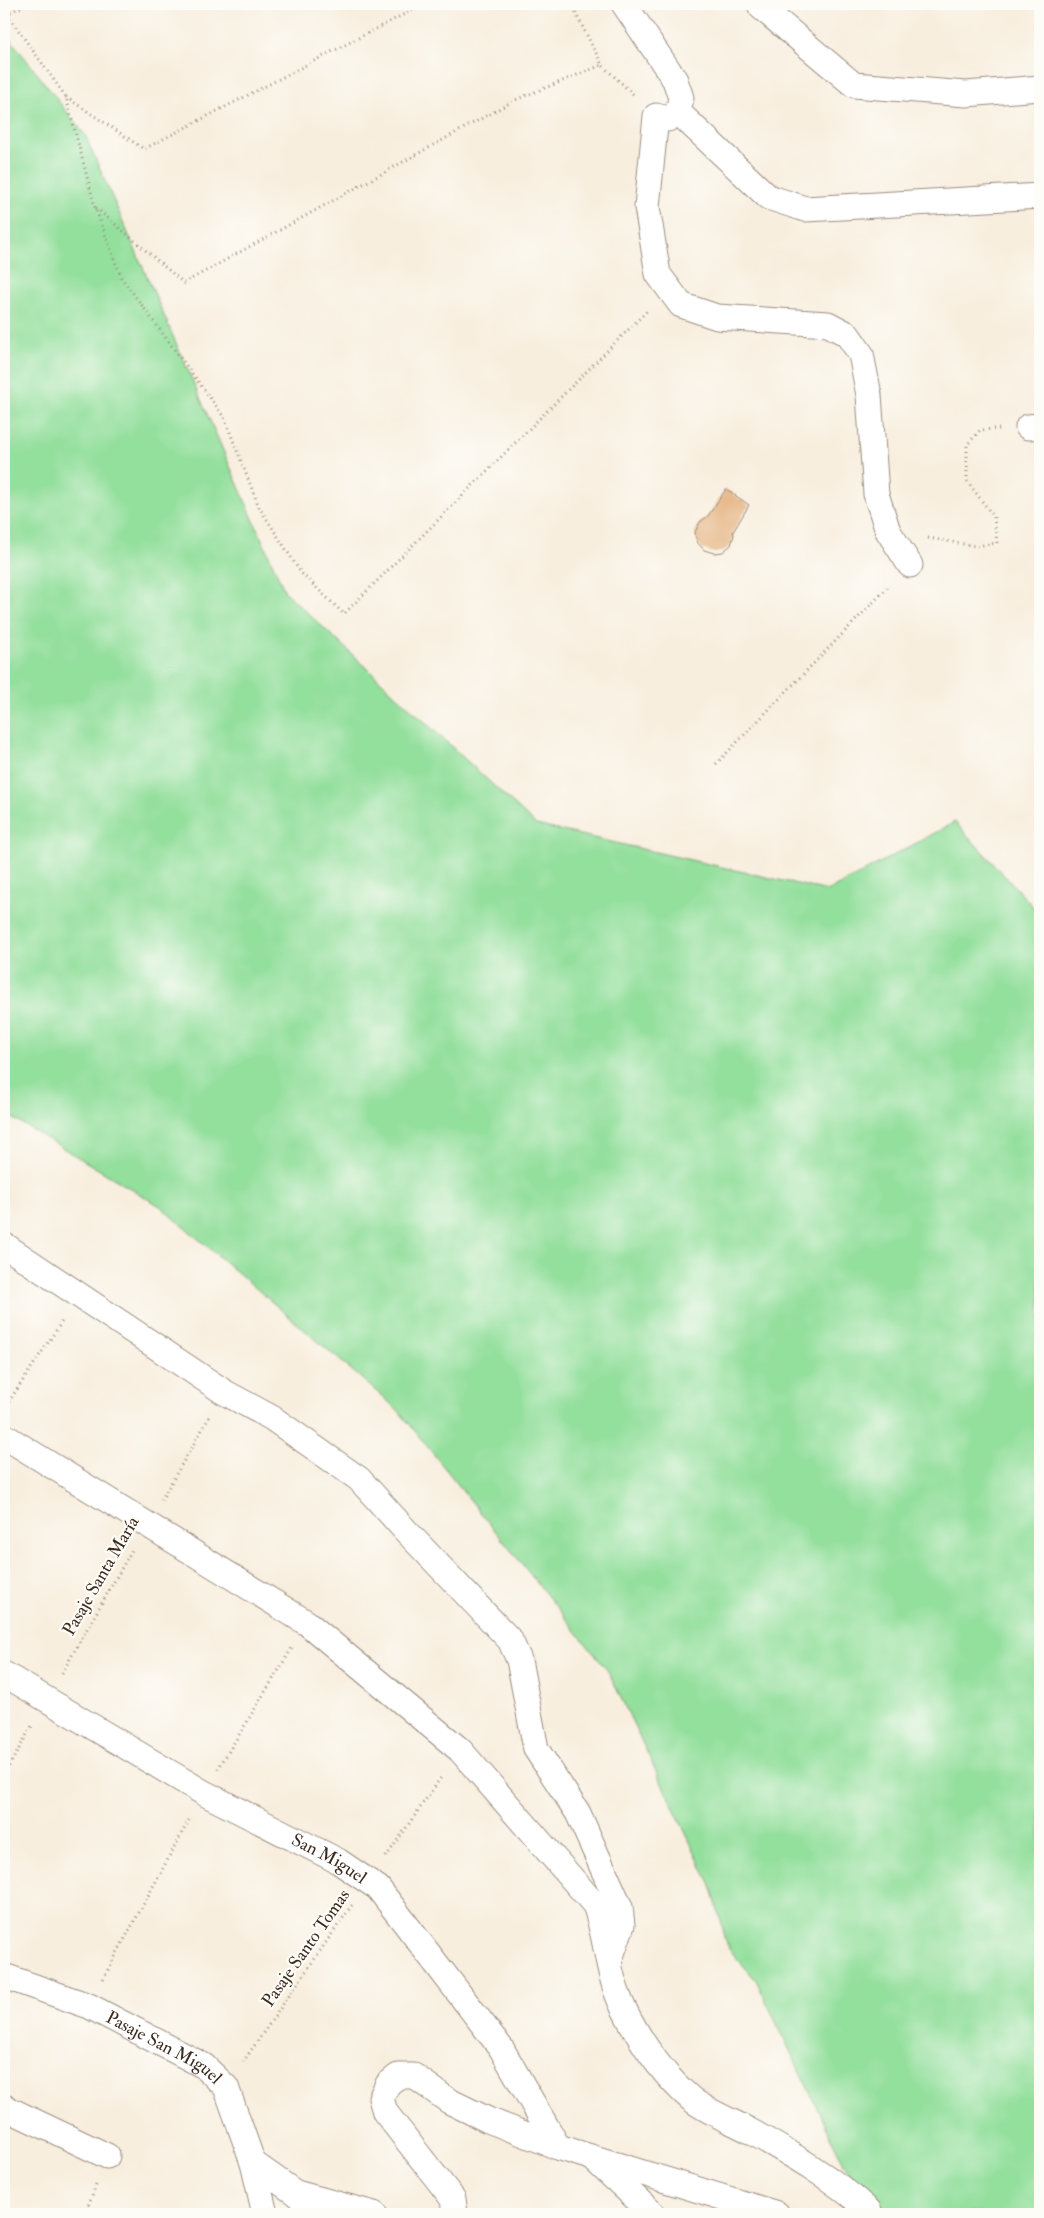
<svg xmlns="http://www.w3.org/2000/svg" width="1044" height="2218" font-family="'IM FELL Double Pica',serif">
<rect width="100%" height="100%" fill="#fdfcf7"/>
<filter id="ink" filterUnits="userSpaceOnUse"><feTurbulence type="fractalNoise" baseFrequency=".02" numOctaves="2"/><feDisplacementMap in="SourceGraphic" scale="10" xChannelSelector="R" yChannelSelector="G"/><feConvolveMatrix kernelMatrix="1 2 1 2 8 2 1 2 1" color-interpolation-filters="sRGB"/></filter>
<filter id="wash" filterUnits="userSpaceOnUse"><feTurbulence type="fractalNoise" baseFrequency=".0096" numOctaves="4" result="noise"/><feDisplacementMap in="SourceGraphic" scale="20" xChannelSelector="R" yChannelSelector="G"/><feGaussianBlur stdDeviation="1.12" result="paint"/><feColorMatrix in="noise" values="0 0 0 0 0 0 0 0 0 0 0 0 0 0 0 0 0 1.4 0 .05"/><feComposite in="paint" operator="in"/></filter>
<g filter="url(#wash)">
<rect width="100%" height="100%" fill="#f8eede"/>
<!-- green -->
<path fill="#93df9c" stroke="#67845d" d="M4,31L85,135L285,592L536,825L828,891L955,822L1040,914V2214H868L756,1980L728,1948L712,1888L608,1671L398,1410L160,1206L4,1113Z"/>
<g id="blocks">
<!-- building -->
<path fill="#e5b482" d="M726,489L749,505L733,532L734,535L731,545L723,552L714,553L704,550L697,542L695,532L700,522L708,516Z"/>
</g>
</g>
<g filter="url(#ink)">
<use href="#blocks" fill-opacity="0" stroke="#9a8c7e" stroke-width="1"/>
<g fill="none" stroke-linecap="round" stroke-linejoin="round">
<!-- street casing -->
<g stroke="#9a8c7e" stroke-width="27">
<g id="street">
<path d="M624,4L675,80L681,98L678,112L668,119L656,116L647,207L658,274L681,305L717,317L828,324L847,334L861,354L869,395L876,494L888,531L910,565"/>
<path d="M761,4V7L854,85L966,94L1040,88"/>
<path d="M678,112L768,197L805,209L1040,196"/>
<path d="M1028,427L1040,426"/>
<path d="M4,1245L224,1392L272,1418L359,1479L406,1531L510,1640L519,1660L536,1749L578,1813L620,1907L622,1925L610,1959"/>
<path d="M4,1436L307,1623L460,1750L595,1905C607,1938 607,1975 623,2007C640,2041 661,2073 690,2098C705,2111 732,2121 750,2131C791,2154 833,2178 869,2211V2214"/>
<path id="s1" d="M4,1674L204,1793L338,1861L378,1888L501,2048L558,2147"/>
<path id="s2" d="M4,1976L89,2006L204,2066L226,2087L253,2163L265,2214"/>
<path d="M4,2107L107,2156"/>
<path d="M596,2161L653,2214"/>
<path d="M253,2163L294,2192L320,2214"/>
<path d="M300,2194L374,2214"/>
<path d="M455,2214L453,2199L385,2112L381,2098L388,2084L398,2076H414L449,2101L488,2120L558,2147L777,2214"/>
</g>
</g>
<!-- path -->
<path stroke="#9a8c7e" stroke-width="3" stroke-dasharray="1 4" stroke-linecap="butt" d="M571,4L602,65L635,96
M4,10L66,97L95,207L121,277L224,417L259,507L301,573L344,614L647,311
M6,14L27,4
M66,97L144,149L424,4
M96,208L184,283L515,100L602,65
M928,538L976,546L997,543L994,517L967,481V445L980,430L1000,429
M716,764L890,585
M6,1406L63,1320
M161,1500L210,1416
M62,1673L132,1550
M218,1769L292,1648
M4,1775L33,1724
M386,1857L442,1776
M103,1979L189,1820
M243,2062L352,1905
M85,2214L97,2182"/>
<!-- street -->
<use href="#street" stroke="#fff" stroke-width="25"/>
</g>
</g>
<g text-anchor="middle" dominant-baseline="central" stroke-width="4.5" stroke-linejoin="round" paint-order="stroke">
<!-- street labels -->
<g font-size="18" fill="#3b2a1e" stroke="#fdfcf7">
<text transform="translate(101 1576) rotate(-60)">Pasaje Santa María</text>
<text stroke="none"><textPath href="#s1" startOffset="374">San Miguel</textPath></text>
<text transform="translate(306 1948) rotate(-55)">Pasaje Santo Tomas</text>
<text stroke="none"><textPath href="#s2" startOffset="176">Pasaje San Miguel</textPath></text>
</g>
</g>
<!-- margin -->
<rect width="1044" height="2218" fill="none" stroke="#fdfcf7" stroke-width="20"/>
</svg>
